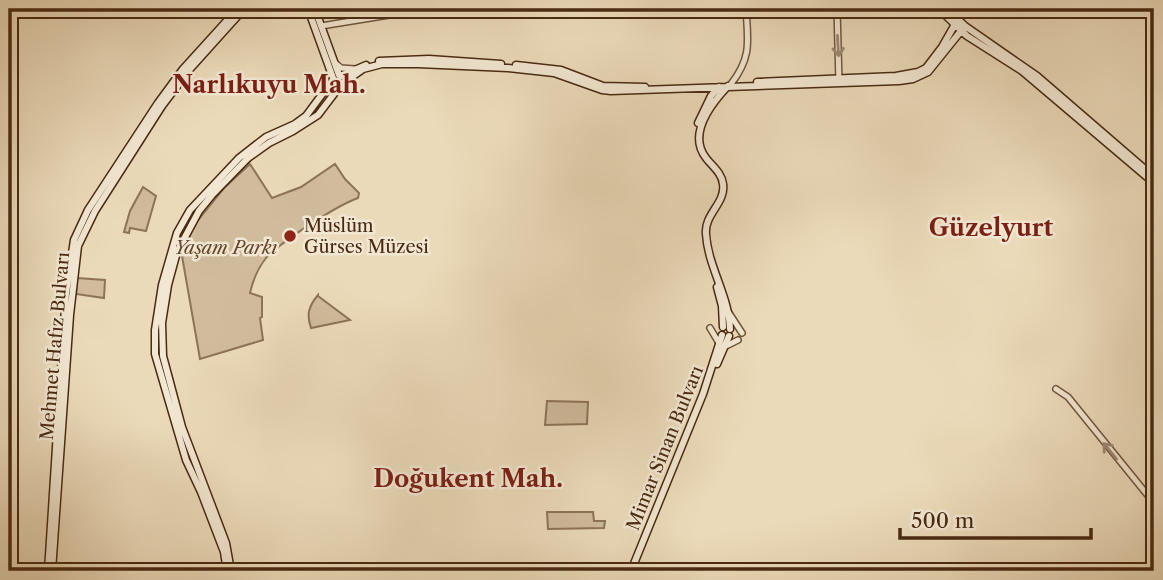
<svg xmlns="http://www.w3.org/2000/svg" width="1163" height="580" font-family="'Libre Caslon Text',serif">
<rect width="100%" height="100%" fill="#ebdab9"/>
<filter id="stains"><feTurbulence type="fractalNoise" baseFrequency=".00286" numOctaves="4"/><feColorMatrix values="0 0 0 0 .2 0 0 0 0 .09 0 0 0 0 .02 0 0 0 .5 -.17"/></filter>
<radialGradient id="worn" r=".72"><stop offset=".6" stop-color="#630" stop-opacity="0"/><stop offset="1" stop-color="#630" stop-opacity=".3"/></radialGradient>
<!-- green -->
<path fill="#d0bc9d" stroke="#8d7358" stroke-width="2" d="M250,164L272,198L301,187L335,164L345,179L359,193L358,198C336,206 282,241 266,258C258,268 253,280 250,293L262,297V317L260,318L263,340L200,359L182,256L194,225L224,188Z
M143,187L156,196L146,231L130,228L129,233L124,232L130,211Z
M77,278L105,280L104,298L76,294Z
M318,295V296L350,320L311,328C306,314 309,306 318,295Z
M547,401L588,402L587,424L545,425Z
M547,512H593L594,521H605L604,528L548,529Z"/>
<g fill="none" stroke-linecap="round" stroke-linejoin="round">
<!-- tertiary casing -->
<g stroke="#72563c" stroke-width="8">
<path id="tertiary" d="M837,9L839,83
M321,26L426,9
M335,63L341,68L355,69
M731,84C752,57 748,41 746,9
M729,313L742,333
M710,328L719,343
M724,347L738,340
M1056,389L1068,397L1154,503"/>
</g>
<!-- secondary casing -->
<g stroke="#4a2a12" stroke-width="9">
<path id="secondary" d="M308,9L333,78
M315,9L339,75
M939,9L967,36L1022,71L1154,183
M947,9L965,26L1037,76L1154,177
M379,61L429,59L501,64
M516,65L561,70L603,86L645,87
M341,76L366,65
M757,82L896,76L918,72L926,68L942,47L958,19
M343,83L363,69L382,64H418L508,68L554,73L602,90L611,91L899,81L913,79L928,72L965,26
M728,86C711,104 687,134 706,158C712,166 722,173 723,184C726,203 704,214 706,234C708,267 729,296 730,329
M698,123L711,96L719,87
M717,287L722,306L723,327
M717,364L729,336
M48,571L66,293L74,240L88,210L158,103L183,69L232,15
M52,571L70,315L78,246L95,211L162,106L190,69L244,9
M227,571L224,552L201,492L186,460L155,354V330L162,285L177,233L190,210L239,158L266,137L295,124L306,116L332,81
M231,571L226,543L182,427L163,356L162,323L168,285L177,252L199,211L212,195L248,158L269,143L293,131L318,115L340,86
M631,571L703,394L722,335"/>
</g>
<!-- tertiary -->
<use href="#tertiary" stroke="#f2e7d2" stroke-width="5"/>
<!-- secondary -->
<use href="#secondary" stroke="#f2e7d2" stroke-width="6"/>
</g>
<!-- one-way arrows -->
<defs><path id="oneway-shaft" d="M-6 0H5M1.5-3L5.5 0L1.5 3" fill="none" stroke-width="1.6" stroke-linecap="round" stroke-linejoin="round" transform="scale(1.75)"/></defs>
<g stroke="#9e8872">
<use href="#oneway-shaft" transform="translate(838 46) rotate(87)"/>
<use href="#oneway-shaft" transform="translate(1110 451) rotate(-129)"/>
</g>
<!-- markers -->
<circle fill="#8f2418" stroke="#f2e7d2" stroke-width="2.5" cx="290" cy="236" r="7"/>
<g text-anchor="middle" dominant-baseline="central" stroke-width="5" stroke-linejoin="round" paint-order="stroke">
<!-- poi labels -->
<g font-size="18" fill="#4a2a12" stroke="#f2e7d2" text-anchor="start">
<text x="304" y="226">Müslüm<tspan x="304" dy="21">Gürses Müzesi</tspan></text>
</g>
<!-- park labels -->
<g font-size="18" font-style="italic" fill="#65472e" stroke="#f2e7d2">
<text x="226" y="248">Yaşam Parkı</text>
</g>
<!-- street labels -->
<g font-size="18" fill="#4a2a12" stroke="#f2e7d2">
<text transform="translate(55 346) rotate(-85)">Mehmet Hafız Bulvarı</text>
<text transform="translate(665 448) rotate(-68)">Mimar Sinan Bulvarı</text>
</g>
<!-- district labels -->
<g font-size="24" font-weight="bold" fill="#7a1f14" stroke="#f2e7d2">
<text x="269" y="84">Narlıkuyu Mah.</text>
<text x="991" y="227">Güzelyurt</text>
<text x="468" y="478">Doğukent Mah.</text>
</g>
</g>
<!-- margin -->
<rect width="1163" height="580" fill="none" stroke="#ebdab9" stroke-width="35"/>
<rect x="10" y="10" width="1142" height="559" fill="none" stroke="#4a2a12" stroke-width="3.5"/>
<rect x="18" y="18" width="1128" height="545" fill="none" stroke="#4a2a12" stroke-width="2"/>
<!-- scale -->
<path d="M900 528v10h191v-10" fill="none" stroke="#4a2a12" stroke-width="3.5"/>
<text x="911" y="528" font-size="21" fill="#4a2a12" stroke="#f2e7d2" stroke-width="5" paint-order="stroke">500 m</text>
<rect width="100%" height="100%" filter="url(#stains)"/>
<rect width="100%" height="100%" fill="url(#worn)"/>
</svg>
